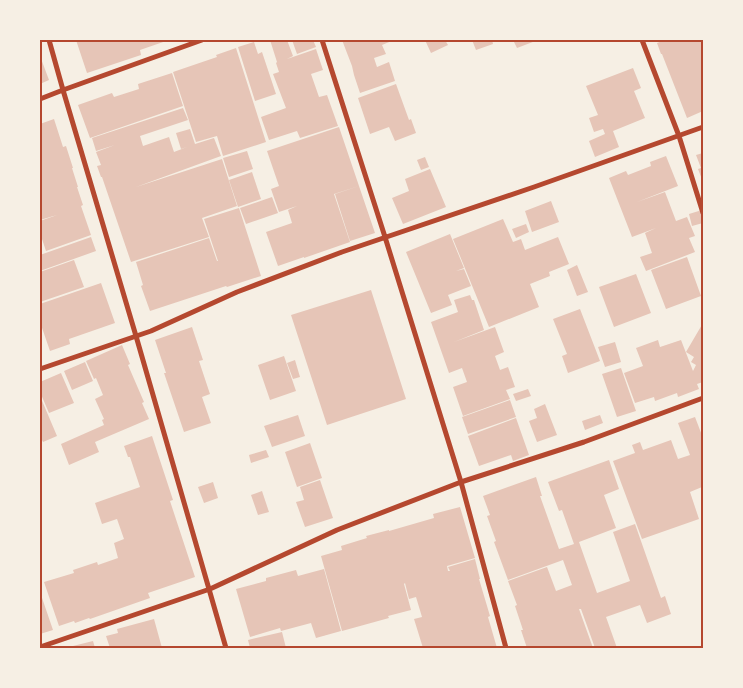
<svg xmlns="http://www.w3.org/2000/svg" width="743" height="688" font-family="'Work Sans',sans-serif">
<rect width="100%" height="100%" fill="#f6efe4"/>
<!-- building -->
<path fill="#e6c5b7" d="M76,40H169L140,50L141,55L87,73Z
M270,40H287L293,56L287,59L316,49L323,70L311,74L319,97L327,95L338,126L300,138L297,131L269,140L261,117L286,108L273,74L279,72L276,63L277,62Z
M292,40H313L316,47L297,54Z
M342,40H394L382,45L386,54L374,58L377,67L389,62L395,81L360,93L354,75L352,66Z
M425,40H445L448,45L431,53Z
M472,40H492L493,44L476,50Z
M513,40H538L517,48Z
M665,40H703V111L687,118L662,54H661L657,43Z
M254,42L258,54L262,52L276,94L255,101L238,47Z
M236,48L266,142L223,156L217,136L196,142L173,72L217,57L216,55Z
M40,56L49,80L40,84Z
M633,68L641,88L634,91L645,118L613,131L619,147L595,157L589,141L605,134L603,129L594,132L589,118L598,115L586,86Z
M172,73L183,106L90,138L78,105L112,93L114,97L139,89L138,84Z
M396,84L409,120L411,119L416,133L395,141L389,127L370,134L358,98Z
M183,108L188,120L140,136L143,146L169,137L174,152L187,147L181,149L176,133L190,129L195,144L214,138L221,156L136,187L222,159L237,206L202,218L209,237L131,262L102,177H101L97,166L101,165L96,152L115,145L96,151L92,138Z
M54,119L63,147L66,146L73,168H72L78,187H77L83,205L81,206L91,235L46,251L40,233V221L57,215L40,220V124Z
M339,127L359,186L334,194L350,242L304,258V257L278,266L266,232L292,223L288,210L297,206L279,212L271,189L279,186L267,151Z
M247,151L253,169L229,177L223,158Z
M703,153V182L698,169L701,168L696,155Z
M666,156L678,186L637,202L665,192L676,221L687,217L695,236L689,238L695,252L646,271L640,257L652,253L645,233L656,228L632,237L609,178L626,171L628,175L651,166L650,162Z
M425,157L429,167L421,170L417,160Z
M430,169L446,207L403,224L392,198L409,191L405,179Z
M252,172L261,199L238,207L229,180Z
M359,186L375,233L350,241L335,194Z
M272,197L278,213L246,224L240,208Z
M551,201L559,222L532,232L525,211Z
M239,208L261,276L227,287L226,286L150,311L141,286L143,285L136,262L209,238L217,261H218L204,219Z
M702,210L703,223L692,226L689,214Z
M503,219L513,242L521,239L525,250L558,237L569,264L549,272L550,276L530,284L539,307L489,327L453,239Z
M526,224L529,232L516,238L512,229Z
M450,234L464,268L456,271L464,269L471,286L448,295L452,305L431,313L406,252Z
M91,237L96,251L40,271V255Z
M687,257L701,296L666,309L651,270Z
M74,260L84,287L40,302V272Z
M577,265L588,292L577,296L567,270Z
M636,274L651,313L614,327L599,287Z
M101,283L115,323L69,339L70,344L50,351L40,322V304Z
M371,290L406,399L327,425L291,315Z
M470,295L472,300H474L484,330L454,342L495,327L504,352L495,356L500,370L508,367L515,387L506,390L510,399L463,416L453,387L467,382L462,368L449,373L431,322L458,312L454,300Z
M580,309L600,361L568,373L562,356L567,354L553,319Z
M703,323V382L697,384L699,389L678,397L677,393L655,401L654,397L635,403L624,373L643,366L636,348L658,340L660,347L681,340L693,371L696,365L691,362L694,357L686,352Z
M192,327L203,360L199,361L210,394L202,397L211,423L184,432L164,373H166L155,340Z
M615,342L621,362L605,367L598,347Z
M122,345L130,364L128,365L144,402L142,403L149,419L95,442L99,452L69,465L61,444L104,425L102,420L104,419L95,399L103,395L96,378L94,379L86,361Z
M284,356L296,391L270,400L258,365Z
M295,360L300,377L293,379L287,363Z
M85,362L93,381L72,390L64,371Z
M621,368L636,411L617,417L602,374Z
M61,373L74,403L49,413L40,392V382Z
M528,389L531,396L516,401L513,394Z
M40,396L57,436L43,442L40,436Z
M510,400L516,417L468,434L462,417Z
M545,404L557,435L537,442L529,421L537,418L534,409Z
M298,415L305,436L272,447L264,426Z
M600,415L603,423L585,430L582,421Z
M695,417L703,438V491L702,487L690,492L699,519L642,539L613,461L635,453L632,445L640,442L643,450L671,440L678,459L690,455L678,423Z
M516,418L529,455L513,461L511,455L479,466L468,436Z
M152,436L173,500L170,501L195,577L148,593L150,598L90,619L89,618L75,623L74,621L59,626L44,582L74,573L73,570L97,562L98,565L118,558L114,543L124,539L117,519L102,524L95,503L140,487L130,457H128L124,446Z
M310,443L322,478L297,487L285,452Z
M266,450L269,457L251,463L249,455Z
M609,460L619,489L604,495L616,528L579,542L597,593L630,581L613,532L635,524L661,598L665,596L671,614L647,623L640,605L606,617L617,648H595L581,609H579L593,648H527L521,630H523L515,606L517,605L508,581L547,567L556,591L572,585L563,560L508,580L494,542L496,541L487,516L490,515L483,496L536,477L542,496H540L559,549L574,544L562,510L559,511L548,482Z
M320,480L333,518L305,527L296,502L304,500L300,487Z
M213,482L218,498L204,503L198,487Z
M262,491L269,512L258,515L251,495Z
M460,507L475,558L447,566L448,571H450L448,567L475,559L480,579H479L490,616L488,617L497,648H423L414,619L422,617L416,597L409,599L405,583L404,584L411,610L388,616L389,618L342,631L321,556L342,550L341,546L367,538L366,536L389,530V531L434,518L433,514Z
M324,569L341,631L316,638L311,623L281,631L280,628L250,637L236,589L266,581V578L296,570L298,576Z
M40,592L53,630L40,634Z
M154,619L162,648H110L106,636L118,633L117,629Z
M282,632L286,648H250L248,640Z
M93,641L95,648H73V646Z"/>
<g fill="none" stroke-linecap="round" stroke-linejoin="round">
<!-- minor -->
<path stroke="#b5482f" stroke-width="5" d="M49,40L63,90L136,336L226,648
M322,40L385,237L461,482L506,648
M642,40L679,136L703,213
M40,99L63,90L202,40
M40,369L151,331L237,292L342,252L534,187L703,127
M40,647L210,589L337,530L461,482L584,442L703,398"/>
</g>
<!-- border -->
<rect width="743" height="688" fill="none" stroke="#f6efe4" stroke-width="82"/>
<rect x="41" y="41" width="661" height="606" fill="none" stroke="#b5482f" stroke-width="2"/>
</svg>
